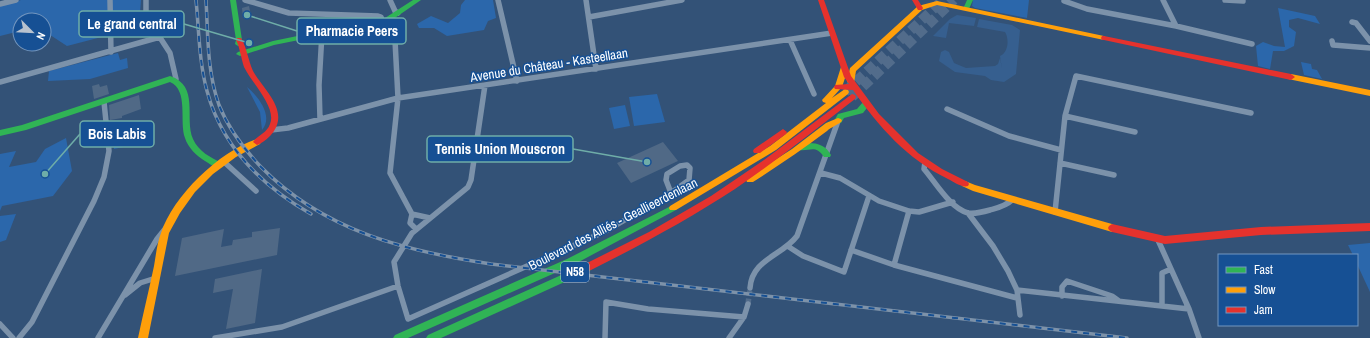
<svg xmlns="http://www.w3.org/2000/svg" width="1370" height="338" font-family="'Archivo Narrow',sans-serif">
<rect width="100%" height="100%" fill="#335277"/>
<!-- green -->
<path fill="#2b67ab" d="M21,0H141L140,13L119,16L117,33L67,46L44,31V20H20V31L0,36V6Z
M465,0H493L496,18L488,21L484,30L447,36L434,28H419L417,24L431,16L448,23L460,13L461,5Z
M973,0H1029L1027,18L975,8L972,6Z
M1278,8L1315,16L1320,24L1298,18L1289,20V27L1296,32L1294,46L1284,51H1273L1270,69L1258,66L1256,46L1263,42L1274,46L1285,47Z
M118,53L120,60L127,58L128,68L90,79L48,81L49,71Z
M1301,62L1311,64L1312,69L1317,70L1322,79L1304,75Z
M247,87C258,96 274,116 262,130L260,112Z
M657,94L665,122L634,126L629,97Z
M625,105L630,126L614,129L609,108Z
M138,124L141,143L114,149L113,135Z
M66,138L72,171L53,196L2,206L0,211V154L16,151L9,167L36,162L45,149Z
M16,214L6,240L0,242V216Z
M1370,243V292L1357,264V255H1353L1348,245Z"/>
<!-- water -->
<path fill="#365f8f" d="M957,15L976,18L974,26L949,23L946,38L933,36L950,19Z
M979,19L1012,25L1020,30L1016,74L1004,82L991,80L985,76L955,72L939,61L941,52L945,50L949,52L954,63L966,68L995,66L998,64L1000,58L1002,69L1000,56C1009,52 1009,38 1005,32L977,27Z"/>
<!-- building -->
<path fill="#506986" d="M249,6L251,16L243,18L242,8Z
M99,84L100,87L107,85L109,94L94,99L92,86Z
M139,95L141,109L122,116V118L110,120L109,105Z
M663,142L678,161L631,183L617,163Z
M280,228L277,255L175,276L182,238L224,229L221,247L232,245L233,240L252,237V232Z
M262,269L255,323L226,329L233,289L213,293L215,279Z"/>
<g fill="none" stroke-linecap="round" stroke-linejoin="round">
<!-- street-tunnel -->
<path stroke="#526c8b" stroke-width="5.5" stroke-dasharray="5.5 2.5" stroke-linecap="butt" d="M748,304L750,288"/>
<!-- highway-tunnel -->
<path stroke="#526c8b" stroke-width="10" stroke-dasharray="10 5" stroke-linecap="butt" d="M845,92L943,0
M852,97L954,0"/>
<!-- street -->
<path stroke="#7c92aa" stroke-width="5.5" d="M110,0L111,52
M146,0V16L170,53L176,79
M245,0L289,13L378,16L381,17L382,21
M390,0L395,11L398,13
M498,0L517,81
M586,0L596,69
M1163,0L1176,26
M1225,0L1243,1
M1064,1L1087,9L1176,26L1252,44
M0,4L16,0
M589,17L682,0
M391,18L394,21L398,98L390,173L412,214L410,223L416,229
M1352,22L1356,23L1370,41
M790,40L814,94
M1332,41L1333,45L1370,48
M0,82L160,37
M485,85L471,180L468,187L412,233L394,262L398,286L408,319L606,231L671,193
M947,109L1009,136L1061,150
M1065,116L1135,132
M320,119L319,85L322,33
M271,130L288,128L398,98L832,33
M223,161L256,191
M925,162L924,169C936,183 950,208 968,213C975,214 983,212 990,210C997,208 1006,206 1012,200
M1060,163L1114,175
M687,165L690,168L689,180L671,193L666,180L667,174L680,166Z
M821,173L840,178L879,201L909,211L919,212L953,202
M1055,212L1065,116L1076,76L1251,113
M968,213L993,246L1008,271L1017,290L1020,315
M412,214L430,218
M1158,240L1189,309L1199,338
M789,247L803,256L844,272L869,196
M851,250L894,265L1017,298
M894,265L909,211
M750,288C752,259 782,256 797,236L838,121
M1017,290L1189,309
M125,295L140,283L156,278
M1062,296V287L1067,281L1112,296L1119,301
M1162,306V273L1171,269
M0,324L13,338
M19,338L32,322L94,201L104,177L109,151L104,102
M98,338L157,239L165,229
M215,338L282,327L398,286
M605,338L606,302L648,309L744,317
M729,338L744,317L748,304"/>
<!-- fast -->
<path fill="#30b455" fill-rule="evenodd" d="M230,0H236L242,40L240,46H238L235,44L236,40Z
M413,0H421L389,22L274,45L240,56L236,54L238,52L273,41L385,18Z
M967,0H973L968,11H966L963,9Z
M170,76C200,86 184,118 193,139C198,151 211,158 222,163L223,165L222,167C216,169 210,164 205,161C197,156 188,148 185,138C179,122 189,90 170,82L26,130L0,136V130L22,125Z
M866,101L870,104L863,113L844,118L841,123H835L834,121L838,114L857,109L863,102Z
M808,143C819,143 826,146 831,155L830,157H824C815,144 810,152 798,150L797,148L798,146Z
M673,205L676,206L677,208L676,210L573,265L408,338H393L395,335L567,259Z
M588,263L591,264L592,267L591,270L441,338H426L428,335Z"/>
<!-- slow -->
<path fill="#ff9f0a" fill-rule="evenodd" d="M937,1L1104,36L1107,38L1104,40L937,5L922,10L856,71L854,83H848L847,81L850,68L918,6Z
M841,67H847L848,69L842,87L832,98L845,89L848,90L849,92L848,94L776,150L676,210H670L669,208L670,206L770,146L826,103L823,102L822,100L835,86Z
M1291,74L1370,90V96L1288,79L1287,77Z
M838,118L841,119L842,121C838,125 831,127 827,131C803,149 778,166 753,182H747L746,180L747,178L792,149L826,123Z
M257,139L260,140L261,142L260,144L236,157L213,174L195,192L180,213L169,233L148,338H138C143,314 149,290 154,266C156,255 157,243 161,233C173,196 220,151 257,139Z
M965,181L975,185L1112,224L1115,226L1116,228L1115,230L1112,232L973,191L962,186L961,184L962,182Z"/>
<!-- jam -->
<path fill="#e5322d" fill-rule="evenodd" d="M818,0H824L851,76L879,114L918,153L942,169L968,182L969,184L968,186C962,188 954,182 948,179C907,159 879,127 853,90L835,89L834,87L835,85L849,84L844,77Z
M912,0H918L923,8L922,10H918Z
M1102,36H1104L1291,74L1295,77L1291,80L1104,40H1102L1101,38Z
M237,38H241C247,48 248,60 253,71C264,90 288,109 274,131C270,137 263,143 257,145L253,142C258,135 267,133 270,124C277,107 251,82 244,67C241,58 240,48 236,40Z
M852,94L855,95L856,97L855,99C815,130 776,161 735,189C689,219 641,245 591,270L588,271L585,270L584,267L585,264L649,232L711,196L764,160Z
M783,129L787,132L786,134L760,153H754L753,151L754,149Z
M1370,223V231L1261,235L1165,244L1112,232L1109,230L1108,228L1109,226L1112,224L1165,236L1261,227Z"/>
<!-- rail casing -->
<g stroke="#7d92a9" stroke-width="3.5">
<path id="rail" d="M196,0C199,30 199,62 207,91C222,147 262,186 311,214
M206,0C208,35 207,72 219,105C228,128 244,149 261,167C324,231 405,251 491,264L1127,338"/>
</g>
<!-- rail -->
<use href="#rail" stroke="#165094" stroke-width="2" stroke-dasharray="6" stroke-linecap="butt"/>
</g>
<g text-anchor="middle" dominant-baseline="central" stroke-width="3" stroke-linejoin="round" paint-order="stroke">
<!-- shield labels -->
<rect fill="#165094" stroke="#b9cadf" stroke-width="1" x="561" y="262" width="28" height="20" rx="3"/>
<g font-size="12" font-weight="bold" fill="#fff">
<text x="575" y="272">N58</text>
</g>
<!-- street labels -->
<g font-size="13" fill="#fff" stroke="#165094">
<text transform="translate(549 65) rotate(-9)">Avenue du Château - Kasteellaan</text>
<text transform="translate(613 224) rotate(-27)">Boulevard des Alliés - Geallieerdenlaan</text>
</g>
</g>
<!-- callouts -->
<path fill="none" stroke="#6fada8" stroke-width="1.5" d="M249 43L184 24M247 15L297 31M45 174L80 134M647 162L573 149"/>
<g fill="#6fada8" stroke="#165094" stroke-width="1.5">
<circle cx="249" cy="43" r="4"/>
<circle cx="247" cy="15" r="4"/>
<circle cx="45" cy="174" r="4"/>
<circle cx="647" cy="162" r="4"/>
</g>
<g fill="#165094" stroke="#6fada8" stroke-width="1.5">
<rect x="79" y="11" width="105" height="26" rx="4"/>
<rect x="297" y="18" width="109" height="26" rx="4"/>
<rect x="80" y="121" width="74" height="26" rx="4"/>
<rect x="427" y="136" width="146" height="26" rx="4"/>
</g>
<g font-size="14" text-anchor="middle" font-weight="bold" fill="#fff">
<text x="132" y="29">Le grand central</text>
<text x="352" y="36">Pharmacie Peers</text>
<text x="117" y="139">Bois Labis</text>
<text x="500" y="154">Tennis Union Mouscron</text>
</g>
<!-- legend -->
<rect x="1218" y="254" width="140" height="72" fill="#165094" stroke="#7396bf"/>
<rect x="1226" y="267" width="20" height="6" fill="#30b455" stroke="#7396bf"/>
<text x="1254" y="274" font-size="12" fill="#ffffff">Fast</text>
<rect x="1226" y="287" width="20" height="6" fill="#ff9f0a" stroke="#7396bf"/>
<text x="1254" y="294" font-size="12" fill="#ffffff">Slow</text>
<rect x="1226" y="307" width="20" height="6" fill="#e5322d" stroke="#7396bf"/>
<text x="1254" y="314" font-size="12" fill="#ffffff">Jam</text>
<!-- north arrow -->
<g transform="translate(32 32) rotate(114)"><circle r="19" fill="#165094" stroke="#7396bf"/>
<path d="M0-3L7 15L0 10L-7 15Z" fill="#b8c2cf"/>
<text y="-6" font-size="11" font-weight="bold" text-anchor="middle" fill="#ffffff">N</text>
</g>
</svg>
